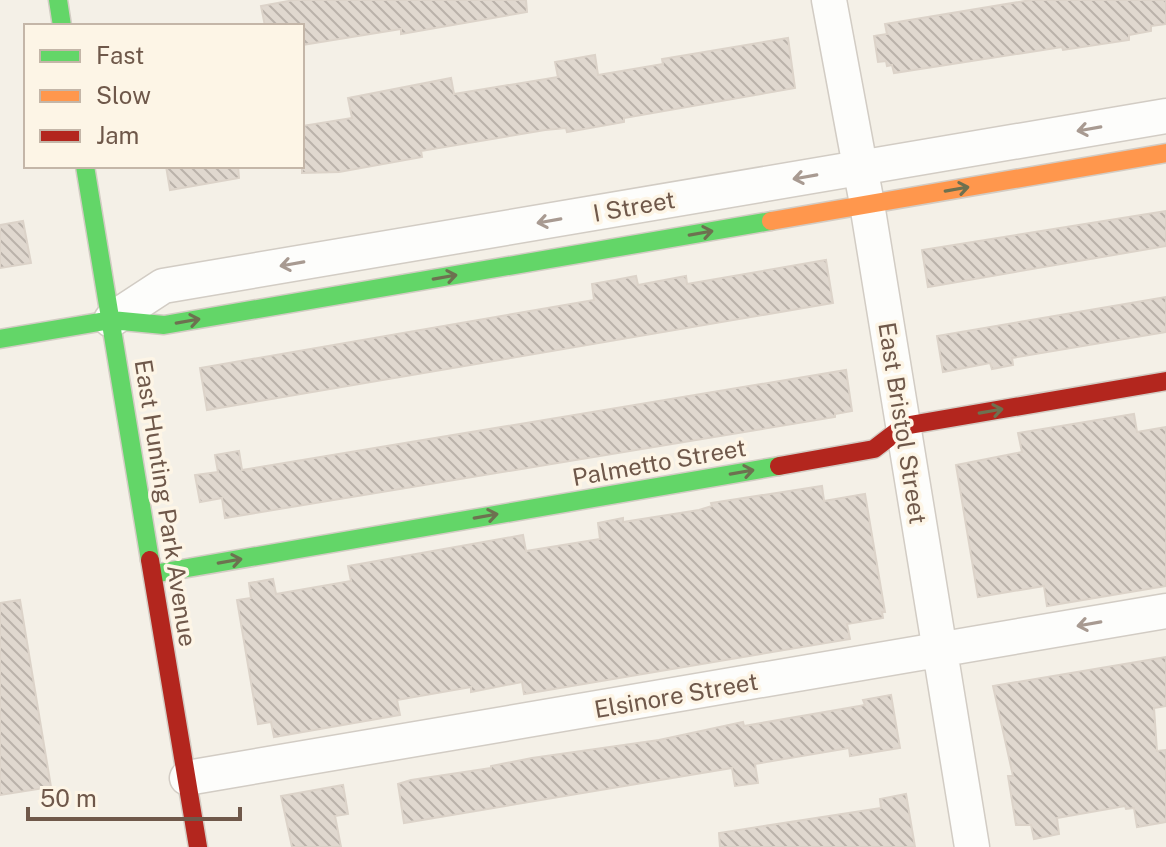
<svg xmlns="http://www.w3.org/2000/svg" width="1166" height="847" font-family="'Public Sans',sans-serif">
<defs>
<pattern id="building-back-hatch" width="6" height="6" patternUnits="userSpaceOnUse" patternTransform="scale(2)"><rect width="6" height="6" fill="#e0d8cf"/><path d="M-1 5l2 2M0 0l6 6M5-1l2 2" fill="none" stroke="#bab2aa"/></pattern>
</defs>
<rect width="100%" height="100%" fill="#f4f0e7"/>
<!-- building -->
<path fill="url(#building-back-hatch)" stroke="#dcd3c9" stroke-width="2" d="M294,0H526L527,12L401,34V29L302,45V26H265L261,6Z
M1031,0H1166V24L1151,26V31L1129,35V40L1063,50L1062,47L894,73L892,65L887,66L886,61L878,62L874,36L887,34L885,24Z
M788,38L795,88L624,118V122L567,132L566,128L545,130L421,151L422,157L339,172L302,173V126L352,118L348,98L451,78L454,94L558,77L555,62L595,55L598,75L663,64L662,59Z
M166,166H238L239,178L170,190Z
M1166,211V246L928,287L922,250Z
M23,221L31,263L0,268V225Z
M826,260L833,303L207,410L200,368L594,300L592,284L615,280L636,276L638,285L686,276L687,284Z
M1166,297V332L1012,358L1013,365L992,369L990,363L943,372L937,336Z
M846,370L852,411L835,414V417L225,518L222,498L200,502L195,475L218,472L215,455L239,451L242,470Z
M1134,414L1137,432L1166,427V586L1047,606L1044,586L978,597L956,465L1022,452L1018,433Z
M822,486L824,501L865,494L885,612H882L883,618L847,624L850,639L524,694L522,682L471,692V687L397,700L400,715L274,737L271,722L258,724L237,600L251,598L249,583L273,579L276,594L351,581L348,566L523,535L526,551L600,539L598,523L623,518V522L699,510L712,506L711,503Z
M20,600L51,787L0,795V603Z
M1166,657V706L1154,708L1157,751L1166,750V822L1137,827L1134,808L1126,809L1125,806L1057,818L1059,834L1034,839L1031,825H1016L1008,776H1013L993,686Z
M891,695L900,748L850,756L849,748L755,764L758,783L735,786L732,768L404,823L398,784L411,780L491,768V766L532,758L659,740L743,722L744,726L842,709L865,705L863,700Z
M343,785L348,814L335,816L341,847H292L281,796Z
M906,794L915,847H720L719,833L881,808L880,799Z"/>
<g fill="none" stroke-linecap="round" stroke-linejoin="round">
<!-- street casing -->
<g stroke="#d2ccc4" stroke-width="37">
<path id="street" d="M829,0L867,204L972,847
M111,320L163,286L1166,116
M187,778L1166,611"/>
</g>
<!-- fast casing -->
<g stroke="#d3ccc4" stroke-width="21">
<path id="fast" d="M58,0L62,26
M85,166L150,560
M0,339L111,320L164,325L771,221
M153,574L779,466"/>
</g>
<!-- slow casing -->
<g stroke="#d3ccc4" stroke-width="21">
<path id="slow" d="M771,221L1166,153"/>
</g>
<!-- jam casing -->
<g stroke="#d3ccc4" stroke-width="21">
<path id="jam" d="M779,466L874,449L904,426L1166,381
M150,560L198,847"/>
</g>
<!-- street -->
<use href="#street" stroke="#fdfdfb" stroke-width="34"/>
<!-- fast -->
<use href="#fast" stroke="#63d668" stroke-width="18"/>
<!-- slow -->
<use href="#slow" stroke="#ff974d" stroke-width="18"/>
<!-- jam -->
<use href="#jam" stroke="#b3261e" stroke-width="18"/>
</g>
<!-- one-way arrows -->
<defs><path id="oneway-shaft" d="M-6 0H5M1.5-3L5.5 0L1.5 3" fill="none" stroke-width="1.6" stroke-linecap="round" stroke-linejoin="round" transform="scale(2)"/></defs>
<g stroke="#a89a91">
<use href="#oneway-shaft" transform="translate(1089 129) rotate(170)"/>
<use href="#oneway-shaft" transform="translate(805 177) rotate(170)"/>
<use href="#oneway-shaft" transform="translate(549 221) rotate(170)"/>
<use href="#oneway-shaft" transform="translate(292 264) rotate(170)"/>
<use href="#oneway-shaft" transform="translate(1089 624) rotate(170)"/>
</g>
<g stroke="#6d7150">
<use href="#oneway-shaft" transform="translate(957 189) rotate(-10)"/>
<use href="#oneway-shaft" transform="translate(701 233) rotate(-10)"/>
<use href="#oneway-shaft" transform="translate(445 277) rotate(-10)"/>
<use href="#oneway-shaft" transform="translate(188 321) rotate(-10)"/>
<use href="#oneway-shaft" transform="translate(991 411) rotate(-10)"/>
<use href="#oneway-shaft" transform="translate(742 472) rotate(-10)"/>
<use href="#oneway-shaft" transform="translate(486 516) rotate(-10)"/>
<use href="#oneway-shaft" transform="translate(230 561) rotate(-10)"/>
</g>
<g text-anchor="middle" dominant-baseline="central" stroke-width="7" stroke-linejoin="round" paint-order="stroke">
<!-- street labels -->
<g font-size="24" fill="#6f584a" stroke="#fdf5e6">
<text transform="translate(634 206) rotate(-10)">I Street</text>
<text transform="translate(903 423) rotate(81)">East Bristol Street</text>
<text transform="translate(659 462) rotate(-10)">Palmetto Street</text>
<text transform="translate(166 503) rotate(81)">East Hunting Park Avenue</text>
<text transform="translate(676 695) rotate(-10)">Elsinore Street</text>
</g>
</g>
<!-- legend -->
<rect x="24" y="24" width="280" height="144" fill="#fdf5e6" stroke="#c4b6a8" stroke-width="2"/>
<rect x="40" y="50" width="40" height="12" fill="#63d668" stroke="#c4b6a8" stroke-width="2"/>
<text x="96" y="64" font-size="24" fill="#6f584a">Fast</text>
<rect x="40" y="90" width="40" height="12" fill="#ff974d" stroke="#c4b6a8" stroke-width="2"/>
<text x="96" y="104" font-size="24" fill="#6f584a">Slow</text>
<rect x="40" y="130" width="40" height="12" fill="#b3261e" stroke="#c4b6a8" stroke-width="2"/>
<text x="96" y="144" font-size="24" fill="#6f584a">Jam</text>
<!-- scale -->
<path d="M28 807v12h212v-12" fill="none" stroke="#6f584a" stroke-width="4"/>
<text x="40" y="807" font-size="24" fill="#6f584a" stroke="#fdf5e6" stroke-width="6" paint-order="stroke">50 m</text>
</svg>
